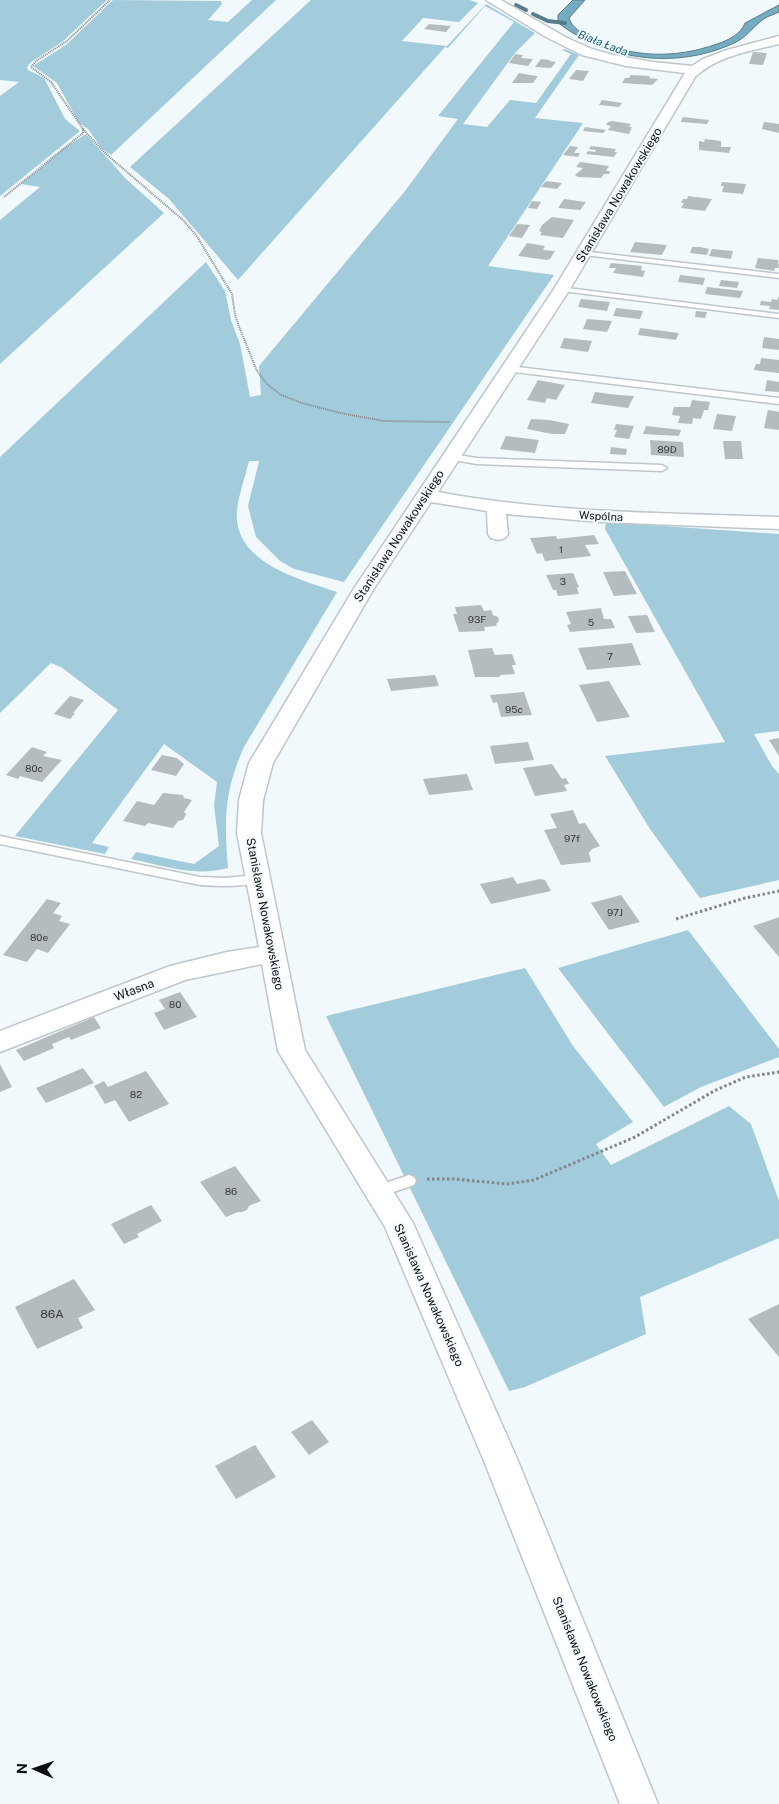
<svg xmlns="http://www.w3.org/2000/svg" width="779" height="1804" font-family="'Public Sans',sans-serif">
<rect width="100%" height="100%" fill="#f2f9fc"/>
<!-- green -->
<path fill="#a2ccdc" d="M0,0H107L62,42L31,62L27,67L28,70L44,78L65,119L80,131L0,196V96L19,82L0,80Z
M113,0L221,1L222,4L208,20L228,22L252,0H276L111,155L102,149L88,129L79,123L57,83L33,66L66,45Z
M311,0H470L478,3L459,22L423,18L402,41L447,46L486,4L535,33L515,53L463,124L487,127L510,100L536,103L571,54L562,50L565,49L579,55L535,118L583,123L488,266L554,275L344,582L294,569L280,561L256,537L248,506L259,461H249C245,477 239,494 237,510C232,562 299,579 337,592L244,747C224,792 224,819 228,868C195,877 164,866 131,859L136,852L194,864L219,846L214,805L217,782L164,744L92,843L109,847L105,854L15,836L118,710L61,667L51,663L0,713V457L206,262L225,291L231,320L240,344L250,397L261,395L259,366L405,191L458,119L438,116L514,22L485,6L448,48L445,47L238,280L169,199L130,167Z
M86,134L126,179L164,213L0,364V220L40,187L21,184L66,147Z
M606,522L779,534V731L754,734L772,766L779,774V880L700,898L650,829L605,756L725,742L605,529Z
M688,930L779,1049V1057L701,1087L664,1107L558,968Z
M525,968L573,1046L633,1122L596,1144L611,1165L729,1106L751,1124L779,1201V1238L640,1297L646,1334L525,1387L509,1391L326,1016Z"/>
<!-- water -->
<path fill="#75acc1" stroke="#567d8c" d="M573,0H585L569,18C572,28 582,33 591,38C631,58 675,59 717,44C729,40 741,34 745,23L779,5V12C775,14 769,16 765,18C753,26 747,38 732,44C676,69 610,61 561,25L558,22V15Z"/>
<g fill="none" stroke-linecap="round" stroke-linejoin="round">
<!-- stream -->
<path stroke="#567d8c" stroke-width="4" d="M516,5L526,10
M533,14L548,21L565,23"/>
</g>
<!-- building -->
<path fill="#b5bcbf" d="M429,24L451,26L446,32L424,29Z
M753,52L767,53L763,65L749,64Z
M515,54L523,55L521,58L533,59L528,66L509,63Z
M541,59L550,60L549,61L556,62L551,68L535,67Z
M576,70L589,71L583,81L569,79Z
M519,73L530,75L538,76L533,83H512Z
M631,75L650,76L649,78L658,79L652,85L622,83L625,78H629Z
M602,100L622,103L619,107L599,105Z
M683,117L691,118L709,120L707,124L681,122Z
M612,121L631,124L629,127H632L629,134L608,130L611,126L606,125L608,122Z
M764,122L779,124V133L762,129Z
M585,127L606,130L603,133L583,131Z
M705,139L721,141V147H731L729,153L699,150V141L704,142Z
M570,146L578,147L574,153H580L578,157L563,155Z
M591,146L616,149L614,152H617L614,157L586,154L588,151L595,152L596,150L589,149Z
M580,162L609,166L606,171H610L609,174H604L601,178L578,177L575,175L583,168L576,167Z
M546,181L562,183L557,189L541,187Z
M722,182L746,184L743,194L722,192L724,186H721Z
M688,196L712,199L705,211L681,208L684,203H681L683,199H687Z
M564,199L586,202L580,210L558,208Z
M532,201L541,202L537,209L528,208Z
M552,217L574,220L563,238L540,235L542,232L539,231L542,225Z
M517,224L530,225L522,238L509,236Z
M635,242L667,245L662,255L630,252Z
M527,243L545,246L543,250L555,251L550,259L547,260L518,256Z
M692,247H700L709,249L707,255L690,253Z
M712,249L722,250L733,251L731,259L709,256Z
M758,258L778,260L779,268H775L774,271L755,268Z
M611,263L642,266L641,270L645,271L643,277L613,273L616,268H609Z
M680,275L705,278L703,285L678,282Z
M721,280L739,282L737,288L719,286Z
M707,287L743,291L740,298L705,294Z
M779,296V310L769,309L770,306L760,305L761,301L771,302L772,299L777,300Z
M581,299L610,302L607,311L578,307Z
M616,308L643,311L640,319L613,316Z
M696,311L707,312L705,318L695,317Z
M587,319L612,321L607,332L583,329Z
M640,328L679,333L676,340L638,335Z
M764,337L779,339V350L762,348Z
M564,338L592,341L588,352L560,348Z
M761,358L779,360V373L754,370L756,364H760Z
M538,380L565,385L556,400L547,398L545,403L527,400Z
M767,380L779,382V392L765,391Z
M595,392L618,395L634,396L628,408L591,403Z
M692,400L710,402L708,410H704L701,419L693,418L692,424L678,423L680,416L672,415L674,407H690Z
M768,410L779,412V430L764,428Z
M717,414L736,416L732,431L713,429Z
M531,419L549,420L569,424L565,434H552L527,429Z
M616,424L634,426L629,439L614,437L617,430H614Z
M646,426L664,428L681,430L679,436L643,434Z
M506,436L539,440L535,453L500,449Z
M650,440L683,442L684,457L651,455Z
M723,441H741L743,459H725Z
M611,447L627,449L626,455L610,454Z
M594,535L599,544L585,545L591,556L545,561L542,553L537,554L530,538L556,536L557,539Z
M625,571L637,594L614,596L603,572Z
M573,573L579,587L577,588L579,594L558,596L556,590H553L546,575Z
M481,605L484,611L491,610L493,615L498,617L499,621L496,624L497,626L484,627L485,631L459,632L453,614H457L455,607Z
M601,608L604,619H611L615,628L570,632L567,625L571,624L566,612Z
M647,615L655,632L636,633L628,616Z
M632,643L641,665L587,670L578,648Z
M492,648L495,655L512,654L516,665H512L515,674L501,675L499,677H475L468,650Z
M435,675L439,686L391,691L387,679Z
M609,681L630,717L597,722L579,685Z
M524,692L532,715L501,717L497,702L493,703L490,695Z
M70,696L84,700L73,713H75L70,719L54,714Z
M779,738V756L769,740Z
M528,742L534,760L495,764L490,746Z
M32,747L47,752L43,756L62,760L42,782L20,776L18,779L6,775Z
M162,755L177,758L184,764L176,776L151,770Z
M552,764L562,779L566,778L569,784L564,785L567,791L535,796L523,768Z
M467,774L473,790L429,795L423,779Z
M163,793L183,795L184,798L192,800L184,812L186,814L183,820L178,821L173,828L148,823L145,826L123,821L137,801L154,805Z
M573,810L579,824L585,823L600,846L592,849L589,853L591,862L561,865L544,830L557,828L550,814Z
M513,877L517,884L540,879L545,880L551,891L491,904L480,884Z
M621,895L640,922L609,930L591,903Z
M47,899L61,903L53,913L62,916L59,921L70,924L48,953L37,949L27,962L3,955Z
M779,917V957L753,926Z
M180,992L197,1017L164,1030L154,1013L165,1009L159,1000Z
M94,1017L101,1028L71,1040L69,1037L52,1044L54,1048L24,1061L16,1050Z
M0,1064L12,1087L0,1092Z
M83,1068L94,1083L46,1103L36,1088Z
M146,1071L169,1104L129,1122L115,1100L105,1104L94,1086L104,1081L108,1087Z
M235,1166L261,1201L249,1206L247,1210L242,1212H238L226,1217L200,1182Z
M151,1205L162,1221L137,1234L139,1237L124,1244L111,1224Z
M74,1279L95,1310L78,1318L83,1328L37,1349L15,1307Z
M779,1304V1357L748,1319Z
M312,1420L329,1442L309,1455L291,1432Z
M255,1445L276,1477L236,1499L215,1466Z"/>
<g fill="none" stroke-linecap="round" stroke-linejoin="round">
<!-- service casing -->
<g stroke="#bfc6c9" stroke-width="3">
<path id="service" d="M581,251L779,274V278L584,255L580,253Z
M559,287L779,314V318L562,291H559Z
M509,366L779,398V404L506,371L505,369Z
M451,454L477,458L662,465L667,468L662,471L477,464L448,459L446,457Z
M0,836L200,877L224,878L258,875L264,879C256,888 213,886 200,885L0,844Z
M409,1175L414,1177L416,1181L414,1185L379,1197L374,1195L372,1191L374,1187Z"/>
</g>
<!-- minor casing -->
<g stroke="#bfc6c9" stroke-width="3">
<path id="minor" d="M486,0H501L567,38L592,49L613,55L653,62L692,66L703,59L727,50L779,36V44C750,51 717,56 695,77L570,289L438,492C550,513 665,513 779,517V529L601,522L506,514L508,534L505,538L498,540L491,538L488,534L487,511L431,502L373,590L273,763L263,800L261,833L305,1050L413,1223L518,1461L658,1804H620L484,1461L385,1227L278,1051L262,964L185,980L0,1052V1031L170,966L227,952L259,947L237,833L239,800L249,763L353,590L554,289L685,73L626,66L582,55L546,37Z"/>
</g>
<!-- path-far1 -->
<path stroke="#828689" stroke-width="2" stroke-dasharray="1 1" stroke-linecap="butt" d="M83,129L106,154L183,220L196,235L232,294L235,315L240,329L257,371L267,384L281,395L302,403L340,413L384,421L450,422
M4,197L83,133V129L51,82L31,67L36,61L67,41L110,0"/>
<!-- path -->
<path stroke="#828689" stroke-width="3" stroke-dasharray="2.5 2.5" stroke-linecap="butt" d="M676,919L745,898L779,891
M427,1179H454L507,1184L534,1180L635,1137L714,1091L746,1077L779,1072"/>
<!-- service -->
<use href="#service" fill="#fff" fill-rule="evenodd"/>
<!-- minor -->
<use href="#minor" fill="#fff" fill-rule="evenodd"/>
</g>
<g text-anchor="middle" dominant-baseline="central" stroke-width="4" stroke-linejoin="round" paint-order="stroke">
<!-- number labels -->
<g font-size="10" fill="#363a3b">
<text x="667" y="449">89D</text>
<text x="561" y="549">1</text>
<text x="563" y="581">3</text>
<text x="477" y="619">93F</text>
<text x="591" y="622">5</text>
<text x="610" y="656">7</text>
<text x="514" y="709">95c</text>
<text x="34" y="768">80c</text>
<text x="572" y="838">97f</text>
<text x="615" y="912">97J</text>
<text x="39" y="937">80e</text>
<text x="175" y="1004">80</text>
<text x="136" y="1094">82</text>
<text x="231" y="1191">86</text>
</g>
<!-- far-water labels -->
<g font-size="11" font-style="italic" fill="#0f5a70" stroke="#f2f9fc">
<text transform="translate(603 43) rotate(21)">Biała Łada</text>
</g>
<!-- far-street labels -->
<g font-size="11" fill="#0c0e0f" stroke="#f2f9fc">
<text transform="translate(601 516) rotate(3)">Wspólna</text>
</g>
<!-- street labels -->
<g font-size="12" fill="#0c0e0f" stroke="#f2f9fc">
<text transform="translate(619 195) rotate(-59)">Stanisława Nowakowskiego</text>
<text transform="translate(399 536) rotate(-57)">Stanisława Nowakowskiego</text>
<text transform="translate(265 914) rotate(79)">Stanisława Nowakowskiego</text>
<text transform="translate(134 990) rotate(-21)">Własna</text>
<text transform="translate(429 1295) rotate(66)">Stanisława Nowakowskiego</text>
<text transform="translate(585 1669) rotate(68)">Stanisława Nowakowskiego</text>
</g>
<!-- near-number labels -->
<g font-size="12" fill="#363a3b">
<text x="52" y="1314">86A</text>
</g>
</g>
<!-- north arrow -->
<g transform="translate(35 1769) rotate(272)" stroke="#f2f9fc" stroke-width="4" paint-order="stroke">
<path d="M0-4L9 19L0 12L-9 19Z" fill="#0c0e0f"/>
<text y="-8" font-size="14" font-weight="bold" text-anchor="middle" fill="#0c0e0f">N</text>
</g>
</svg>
